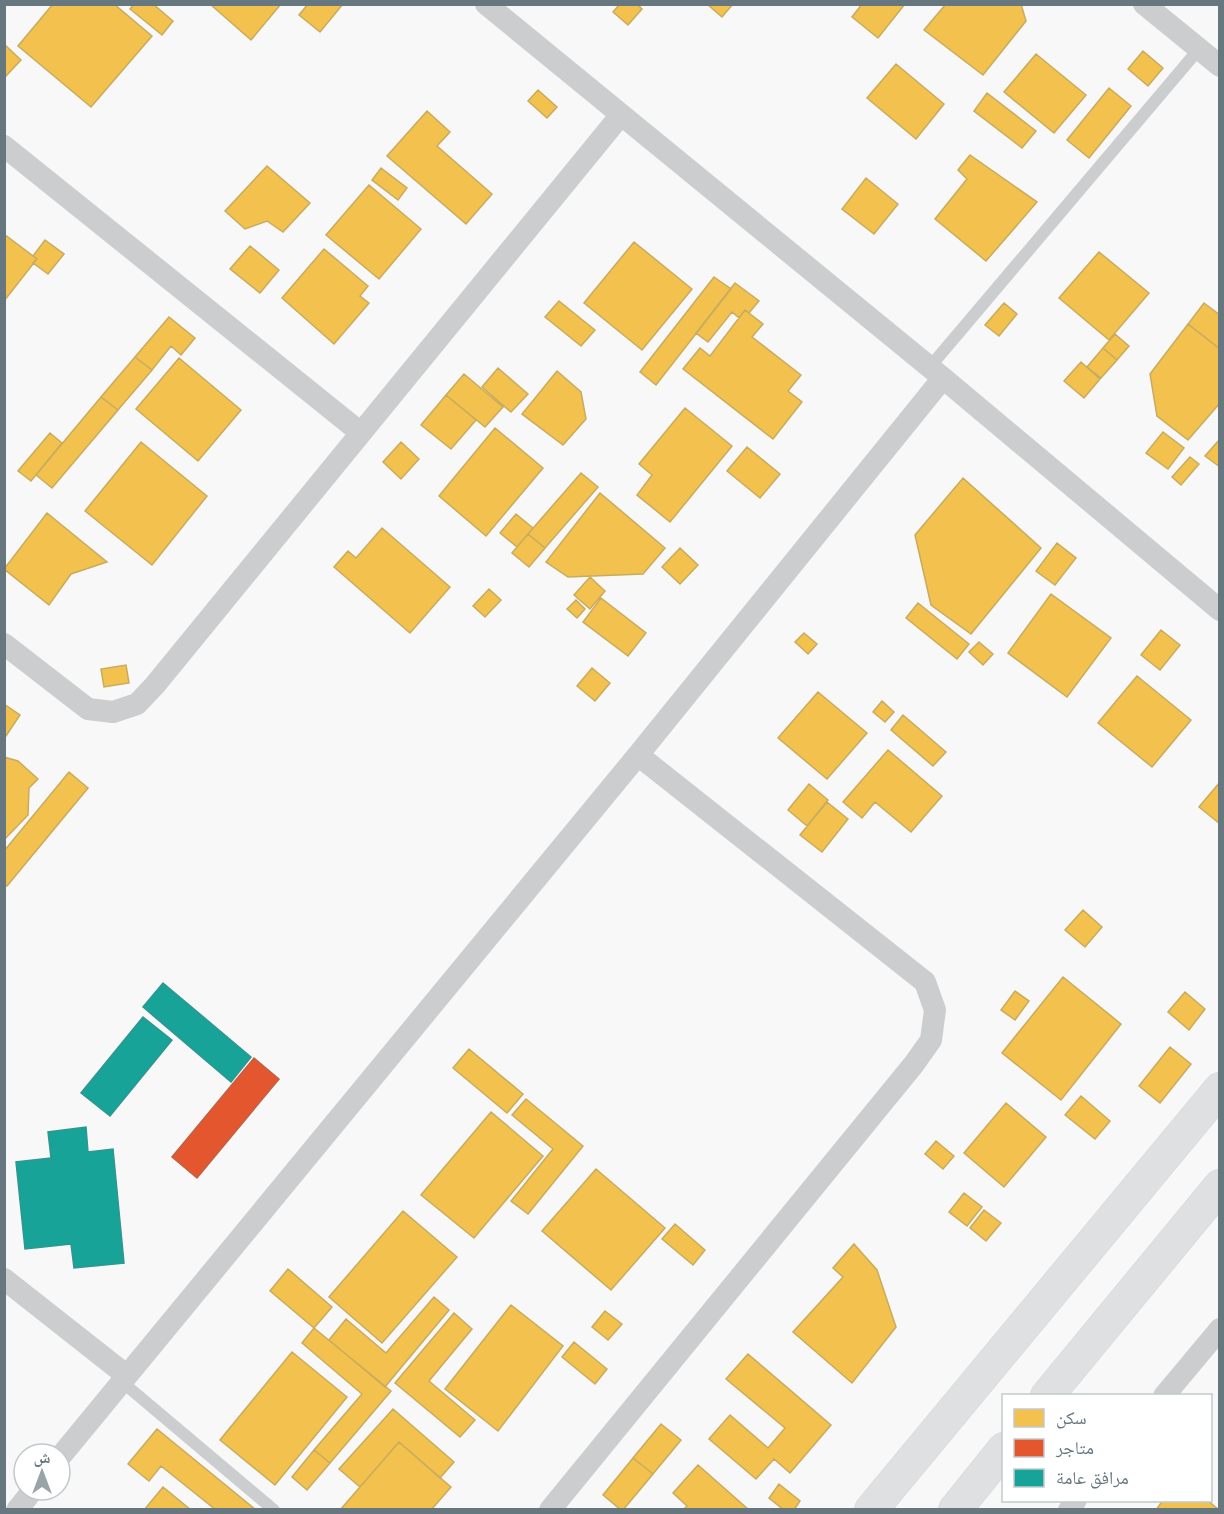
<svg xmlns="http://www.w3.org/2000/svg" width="1224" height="1514" font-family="'Titillium Web','Noto Naskh Arabic',sans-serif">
<rect width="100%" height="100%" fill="#f8f8f8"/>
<!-- homes -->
<path fill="#f2c14e" stroke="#c8ab5d" stroke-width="1.5" d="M53,4H114L152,36L91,107L18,46Z
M134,4H153L173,21L162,35L130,9Z
M210,4H281L251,40Z
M308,4H343L320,32L299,15Z
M620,4H637L642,9L628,25L613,12Z
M707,4H733L722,17Z
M862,4H905L878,38L852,17Z
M946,4H1021L1026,21L983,75L924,30Z
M4,44L21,60L4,78Z
M1143,51L1163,68L1148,86L1128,69Z
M1036,54L1086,95L1054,133L1004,92Z
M896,64L944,104L916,139L867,98Z
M1109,88L1131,106L1089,158L1067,140Z
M538,90L557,107L547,118L528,101Z
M987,93L1036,131L1022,148L974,111Z
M427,111L450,132L437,146L492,194L466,224L387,156Z
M970,155L1037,202L986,261L935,219L967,179L958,170Z
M267,166L310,203L283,232L267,221L245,229L225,211Z
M381,168L407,188L398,200L372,180Z
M866,178L898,204L874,234L842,209Z
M369,185L421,229L379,279L326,235Z
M4,234L37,259L4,301Z
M45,240L64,254L48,274L33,263L37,259L33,256Z
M634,242L692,289L642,350L584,303Z
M250,246L279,270L260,293L230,269Z
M324,249L368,286L360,296L369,303L334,344L282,298Z
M1099,252L1149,293L1109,340L1059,298Z
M714,277L731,289L656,385L640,372Z
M735,283L759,301L749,313L745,310L739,318L732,312L708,342L696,333Z
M559,301L595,330L581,346L545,317Z
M1004,303L1017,314L999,336L985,325Z
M1204,303L1220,315V349L1188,324Z
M745,310L763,324L752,337L801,375L788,391L802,402L773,439L683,369L700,348L710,356Z
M169,317L195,338L181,355L171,346L152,370L135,357Z
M1188,324L1220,349V403L1188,440L1157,416L1150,374Z
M1115,334L1129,346L1117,360L1103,348Z
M1103,348L1117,360L1101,378L1087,367Z
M135,357L152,370L118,410L101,397Z
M179,358L241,410L198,461L136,409Z
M1081,362L1100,379L1084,398L1064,381Z
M498,368L528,394L511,412L482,387Z
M557,371L581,392L586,419L563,445L522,414Z
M464,374L503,407L485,427L446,395Z
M446,395L476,420L451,449L421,425Z
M101,397L118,410L52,488L36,475Z
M685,408L732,446L670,522L637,495L652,475L639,464Z
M495,428L543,468L486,536L439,496Z
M1163,432L1184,448L1168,469L1146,453Z
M50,433L62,443L31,481L18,471Z
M1220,439V467L1205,456Z
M141,442L207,496L152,565L85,511Z
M401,442L419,459L401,479L383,462Z
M747,447L780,474L760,498L727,471Z
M1190,457L1199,464L1181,485L1172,477Z
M581,473L598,487L545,548L528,534Z
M963,478L1041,548L971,634L931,605L915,535Z
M600,493L665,548L643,574L568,577L546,562Z
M47,513L107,562L71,574L49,605L4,569Z
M516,514L533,528L517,547L500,533Z
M382,528L450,587L410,633L334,567L348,551L356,558Z
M528,534L545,548L529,567L512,553Z
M1057,543L1076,558L1055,585L1036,571Z
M680,548L698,565L680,584L662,567Z
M590,577L605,591L590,609L574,595Z
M489,589L501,600L485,617L473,606Z
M1051,594L1111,638L1067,697L1008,653Z
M601,598L646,633L628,656L583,622Z
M576,600L585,609L577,618L567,609Z
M918,603L969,644L957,659L906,618Z
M1161,630L1180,645L1160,670L1141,655Z
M804,633L817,644L808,654L795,642Z
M979,642L993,654L983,665L969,652Z
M126,665L129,683L104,687L101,669Z
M592,668L610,683L595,701L577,686Z
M1137,676L1191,720L1152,767L1098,723Z
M818,692L867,733L827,779L778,738Z
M882,701L894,712L885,722L873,712Z
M4,704L20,715L4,739Z
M903,715L946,752L933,766L891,730Z
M888,750L942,796L911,832L875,802L862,818L843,802Z
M4,757L18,761L38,779L29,788L28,815L4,840Z
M69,772L88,788L7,886L4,884V851Z
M1220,782V824L1199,807Z
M809,784L828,800L807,826L788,810Z
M827,802L848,819L822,852L800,835Z
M1083,910L1102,927L1085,947L1065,930Z
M1063,977L1121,1024L1061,1100L1002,1053Z
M1015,991L1029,1001L1015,1020L1001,1010Z
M1185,992L1205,1009L1189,1030L1168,1012Z
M1170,1047L1191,1064L1160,1103L1139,1086Z
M469,1049L523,1094L507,1113L453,1068Z
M1081,1096L1110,1121L1095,1139L1065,1115Z
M526,1099L583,1146L528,1214L511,1201L553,1149L512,1115Z
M1006,1103L1046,1137L1004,1187L964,1153Z
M491,1112L543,1156L474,1238L421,1195Z
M936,1141L954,1156L943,1169L925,1154Z
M596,1169L665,1228L611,1290L542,1231Z
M964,1193L982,1207L967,1226L949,1212Z
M984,1210L1001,1223L986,1241L970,1228Z
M403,1211L457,1257L382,1343L329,1297Z
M675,1224L705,1250L693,1265L662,1239Z
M854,1244L877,1270L896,1327L852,1383L793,1332L843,1277L833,1268Z
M288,1269L332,1307L314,1328L270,1291Z
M434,1297L449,1310L385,1387L329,1340L346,1319L386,1353Z
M511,1305L563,1346L498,1431L445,1389Z
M605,1311L622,1324L608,1340L592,1327Z
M454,1313L472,1329L429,1381L475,1420L460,1437L395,1383Z
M314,1328L391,1391L330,1463L314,1450L362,1394L302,1343Z
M574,1342L607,1369L595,1384L562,1357Z
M292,1352L347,1397L275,1485L220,1440Z
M748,1354L831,1425L790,1473L774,1459L756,1479L709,1439L730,1415L768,1448L785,1428L726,1379Z
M393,1409L454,1462L440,1478L399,1442L360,1487L339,1469Z
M661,1424L681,1440L653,1474L633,1458Z
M157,1429L256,1510H216L161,1466L149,1481L128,1464Z
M399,1442L451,1487L431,1510H340Z
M314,1450L330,1463L307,1490L292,1477Z
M633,1458L653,1474L623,1510H621L603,1495Z
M698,1465L749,1510H683L687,1506L673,1493Z
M779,1484L800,1501L794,1510H784L769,1498Z
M163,1487L191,1510H144Z
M1163,1500H1207L1219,1510H1156Z"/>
<!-- shops -->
<path fill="#e4572e" stroke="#be6146" stroke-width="1.5" d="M254,1058L279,1079L197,1178L172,1157Z"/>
<!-- public -->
<path fill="#17a398" stroke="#2f9690" stroke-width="1.5" d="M163,983L251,1057L231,1082L143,1007Z
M143,1017L172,1040L110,1116L81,1093Z
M86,1127L88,1152L113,1149L124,1263L74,1268L71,1244L25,1249L16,1162L51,1158L48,1132Z"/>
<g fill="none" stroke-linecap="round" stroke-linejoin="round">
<!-- secondary casing -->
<g stroke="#d4d5d6" stroke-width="34">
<path id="secondary" d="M1047,1396L1220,1186
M871,1510L1220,1089
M955,1510L1004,1449"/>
</g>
<!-- lane -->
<path stroke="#cbcdce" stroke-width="12" d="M929,368L1199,49
M121,1381L274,1510"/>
<!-- street -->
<path stroke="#cbcdce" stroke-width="22" d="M486,4L943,378L1220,610
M1144,4L1220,66
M4,146L361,433
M4,644L88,709L113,712L137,704L155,685L620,116
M4,1279L126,1375
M1164,1396L1220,1329
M60,1457L638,755L943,378
M17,1510L33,1490
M550,1510L914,1064L931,1040L935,1010L925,982L638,755
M1069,1510L1076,1500"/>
<!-- secondary -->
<use href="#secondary" stroke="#dfe0e1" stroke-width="33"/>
</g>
<!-- border -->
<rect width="1224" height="1514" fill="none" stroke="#66777f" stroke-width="12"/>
<!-- legend -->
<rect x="1002" y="1394" width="210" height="108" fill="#ffffff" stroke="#c2c9cc" stroke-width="1.5"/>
<rect x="1014" y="1409" width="30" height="18" fill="#f2c14e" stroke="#c2c9cc" stroke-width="1.5"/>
<text x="1056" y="1424" font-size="18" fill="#66777f">سكن</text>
<rect x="1014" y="1439" width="30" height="18" fill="#e4572e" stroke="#c2c9cc" stroke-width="1.5"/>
<text x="1056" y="1454" font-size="18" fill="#66777f">متاجر</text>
<rect x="1014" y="1469" width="30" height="18" fill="#17a398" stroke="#c2c9cc" stroke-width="1.5"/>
<text x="1056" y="1484" font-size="18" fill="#66777f">مرافق عامة</text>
<!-- north arrow -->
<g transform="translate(42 1472)"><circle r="28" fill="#ffffff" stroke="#c2c9cc" stroke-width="1.5"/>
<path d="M0-4.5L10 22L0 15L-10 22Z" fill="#99a4a9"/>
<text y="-9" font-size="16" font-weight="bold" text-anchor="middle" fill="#66777f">ش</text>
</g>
</svg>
